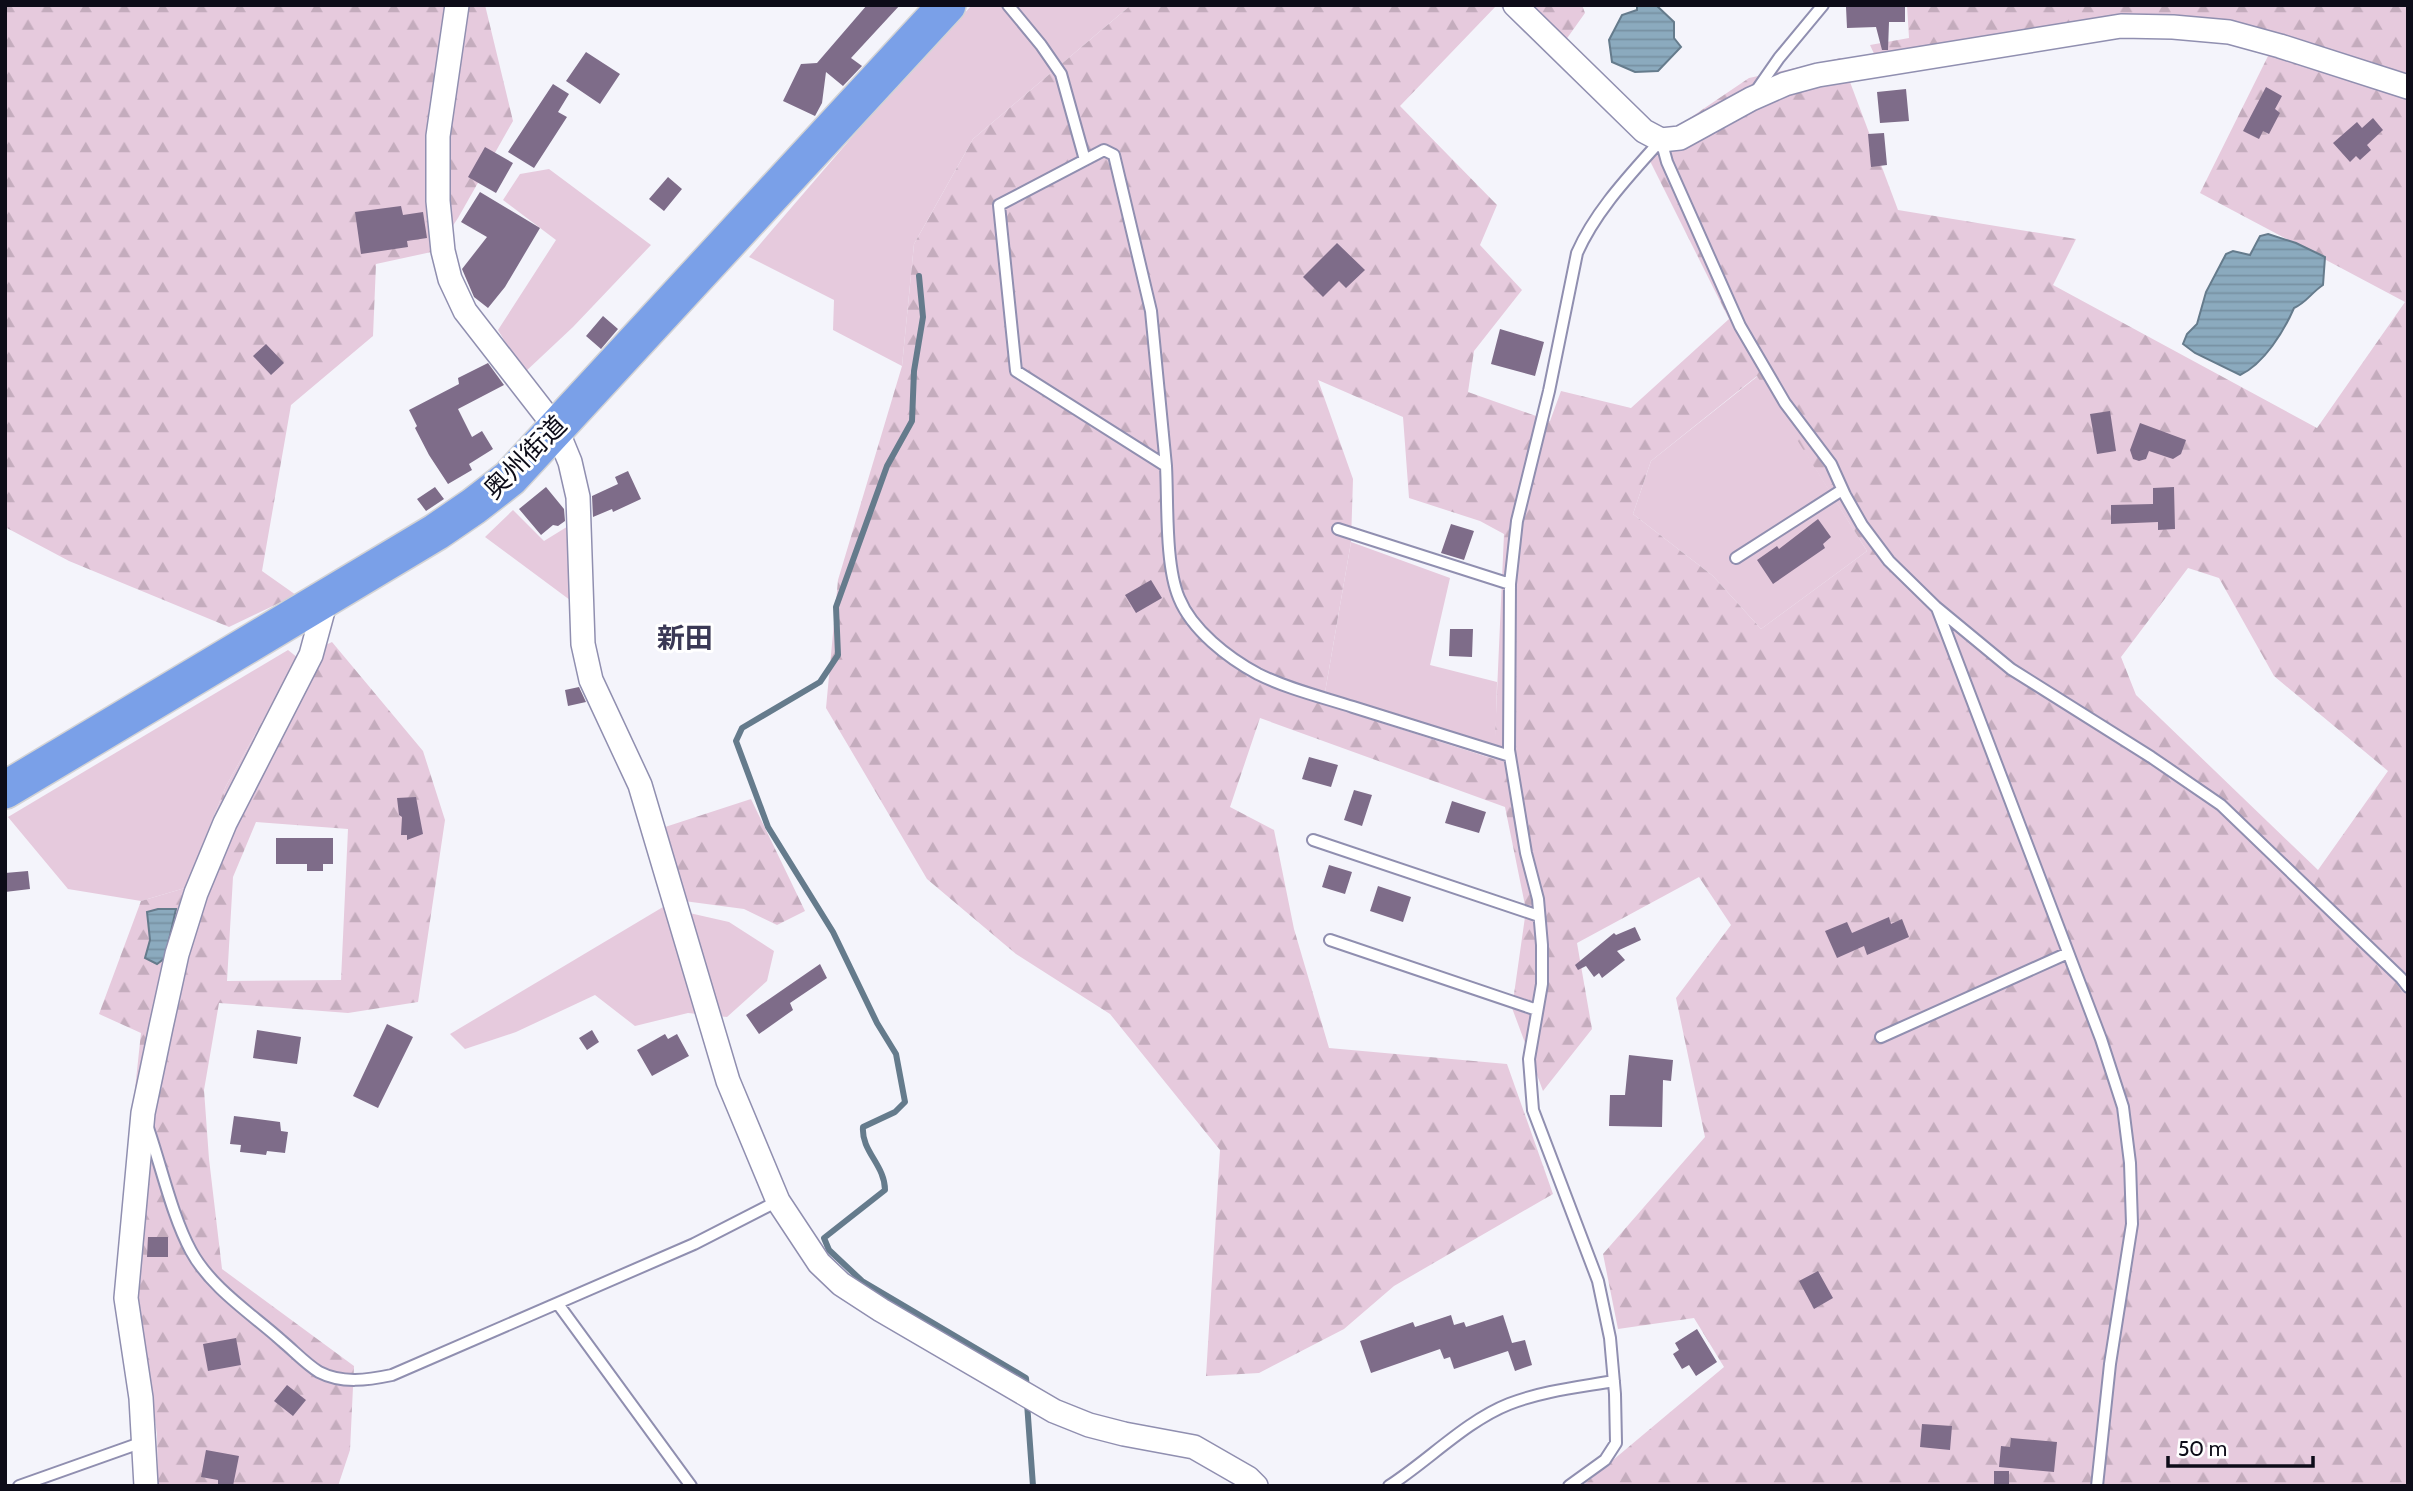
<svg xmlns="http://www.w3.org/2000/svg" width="2413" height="1491" font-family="Cabin,'Noto Sans JP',sans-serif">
<defs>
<pattern id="forest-firs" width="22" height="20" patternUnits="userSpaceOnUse" patternTransform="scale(1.75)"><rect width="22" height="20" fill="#e6cadd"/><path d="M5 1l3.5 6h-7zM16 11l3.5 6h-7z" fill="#c4acbd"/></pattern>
<pattern id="water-rules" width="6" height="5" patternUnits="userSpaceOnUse" patternTransform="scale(1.75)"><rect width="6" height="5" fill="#8baabe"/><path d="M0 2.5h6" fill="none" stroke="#7791a3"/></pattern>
</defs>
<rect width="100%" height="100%" fill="#f4f4fb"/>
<!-- grass -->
<path fill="#e6cadd" d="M972,5H1131L973,139L914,244L902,366L833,330L834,300L749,257L871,115Z
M549,169L651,245L573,327L524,373L498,330L556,240L503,200L520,174Z
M1758,376L1867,551L1761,629L1713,576L1633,514L1651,461Z
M513,510L544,541L570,525L574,603L485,537Z
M1351,542L1450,578L1430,665L1497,682L1495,759L1323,704Z
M288,650L298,658L226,786L185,888L141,901L68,889L8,817Z
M663,907L729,922L774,951L767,981L727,1017L688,1013L635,1026L595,995L516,1032L465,1049L450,1034Z"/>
<!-- forest -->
<path fill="url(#forest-firs)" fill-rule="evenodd" d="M5,5H485L513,121L458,218L436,251L376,264L373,336L291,405L262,571L296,595L229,627L69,561L5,527Z
M1131,5H1497L1400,106L1497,205L1480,245L1522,290L1474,351L1468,392L1550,421L1561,391L1631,408L1729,319L1644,149L1749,78L1841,58L1898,210L2076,239L2053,285L2317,428L2405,302L2200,193L2270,52L2230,28L1876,58L1870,45L1909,38L1907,5H2408V1486H1582L1724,1367L1694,1318L1618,1329L1603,1254L1705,1137L1676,998L1731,925L1699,877L1577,943L1592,1029L1543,1091L1512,1008L1526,910L1505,807L1260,718L1230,807L1274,830L1294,929L1329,1048L1507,1064L1553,1194L1394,1286L1344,1329L1259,1373L1206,1376L1220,1150L1110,1014L1016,954L927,879L826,708L838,580L902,366L914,244L973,139ZM1757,376L1867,551L1761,629L1713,576L1633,514L1651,461ZM1318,380L1403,417L1409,498L1480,521L1504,534L1494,759L1323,704L1351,542L1353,479ZM2188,568L2219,578L2274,676L2388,771L2318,870L2136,695L2121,657Z
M1499,5H1582L1585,13L1553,58Z
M332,642L423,751L445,820L418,1002L348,1013L219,1003L204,1090L209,1159L222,1269L354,1366L350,1450L338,1486H158L157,1435L139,1300L133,1108L141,1033L99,1014L141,901L185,888L226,786L298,658ZM256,822L348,829L341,980L227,981L233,877Z
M751,799L805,911L777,925L744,909L684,901L662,828Z"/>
<!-- water -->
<path fill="url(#water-rules)" stroke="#657b8c" stroke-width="2" d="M1637,5H1656L1674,22V38L1681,47L1658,71L1635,72L1612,62L1609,40L1622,15L1637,10Z
M2268,234L2296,243L2325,257L2323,285C2312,292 2306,303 2294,308C2284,331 2264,364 2240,375L2195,353L2183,344L2187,334L2197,324L2206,292L2226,254L2233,251L2250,255L2260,236Z
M158,909H176L165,958L157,964L145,958L150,940L147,912Z"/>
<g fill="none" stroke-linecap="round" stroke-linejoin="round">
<!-- stream -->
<path stroke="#657b8c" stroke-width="6" d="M919,276L923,317L914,371L912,421L887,466L836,607L838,655L820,682L742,728L736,741L768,827L833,932L877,1023L896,1054L905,1102L895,1112L863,1127C861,1151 885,1165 885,1190L824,1238L829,1250L862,1281L1026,1378L1027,1389
M1027,1403L1033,1486"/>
</g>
<!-- building -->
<path fill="#7e6c89" d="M867,5H900L851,58L862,66L843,86L826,72L822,103L815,116L783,101L801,64L817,63Z
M1869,5H1905V22H1889L1888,50H1882L1876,27L1847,28L1846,7Z
M586,52L620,74L600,104L566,81Z
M553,84L569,94L558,112L567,117L534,168L508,152Z
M2266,87L2282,96L2275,109L2280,113L2269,134L2263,131L2259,139L2243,131Z
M1906,89L1909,121L1880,123L1877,92Z
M2373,118L2383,130L2367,145L2371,150L2360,160L2356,156L2350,162L2333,143L2357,122L2362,128Z
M1884,133L1887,165L1871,167L1868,134Z
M485,147L513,163L496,193L468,177Z
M668,177L682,189L664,211L649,199Z
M480,192L540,228L505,287L488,308L474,297L462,269L487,237L461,222Z
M401,206L403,215L423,212L427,238L407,241L408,247L361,254L355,212Z
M1337,243L1365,270L1346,288L1339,281L1323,297L1303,277Z
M603,316L618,329L601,349L586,336Z
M1500,329L1544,342L1535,376L1491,364Z
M266,344L284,363L271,375L253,356Z
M488,363L504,385L458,409L472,437L482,431L493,449L469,464L472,470L448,484L429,455L415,428L417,426L409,410L459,384L458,378Z
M2110,411L2116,451L2097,454L2090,414Z
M2140,423L2186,440L2181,454L2173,459L2149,451L2146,459L2139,461L2133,459L2130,450Z
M628,471L641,499L613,512L612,509L593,517L592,496L618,484L615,477Z
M435,487L444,499L426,511L417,499Z
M546,487L564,509L565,521L558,526L553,525L541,535L519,509Z
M2174,487L2175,529L2158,530V522L2111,524V505L2153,504V488Z
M1818,519L1831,537L1823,544L1825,548L1773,584L1757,560L1777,546L1779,549Z
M1451,524L1474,531L1464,560L1441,553Z
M1151,580L1162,598L1136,613L1125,595Z
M1450,629H1473L1472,657L1449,656Z
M579,687L586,702L568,706L565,690Z
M1309,757L1338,765L1331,787L1302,779Z
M1354,790L1372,795L1362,826L1344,820Z
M416,797L423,834L407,840V835H401L402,817L399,815L397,798Z
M1452,801L1486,812L1479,833L1445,823Z
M276,838H333V864H323V871H307V864H276Z
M1329,865L1352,872L1345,894L1322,887Z
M28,871L30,889L5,892V873Z
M1378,886L1411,897L1403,922L1370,911Z
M1889,917L1891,924L1902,919L1909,937L1867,955L1864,946L1837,958L1825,931L1847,922L1852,933Z
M1635,927L1641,940L1617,951L1625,960L1602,978L1599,973L1594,977L1586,966L1578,970L1575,965L1614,933L1616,935Z
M820,964L827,978L790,1003L793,1010L759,1034L746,1015Z
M387,1024L413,1037L378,1108L353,1096Z
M257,1030L301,1037L297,1064L253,1058Z
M592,1030L599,1042L587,1050L579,1038Z
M665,1034L668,1039L677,1034L689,1056L652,1076L637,1050Z
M1629,1055L1673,1060L1671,1081L1663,1080L1662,1127L1609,1126L1610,1095H1625Z
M234,1116L280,1122L281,1131L288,1132L285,1153L267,1151L266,1155L240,1152L241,1145L230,1144Z
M148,1237H168V1257H147Z
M1818,1271L1833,1298L1814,1309L1799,1281Z
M1451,1315L1454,1325L1464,1322L1466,1327L1503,1315L1512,1343L1525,1340L1532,1365L1515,1371L1508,1351L1454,1369L1450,1357L1444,1359L1440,1349L1371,1373L1360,1341L1413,1322L1415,1327Z
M1697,1329L1717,1362L1696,1376L1689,1365L1682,1369L1673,1354L1679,1350L1675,1343Z
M236,1338L241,1365L208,1371L203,1344Z
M287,1385L306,1400L293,1416L274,1401Z
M1922,1424L1952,1426L1950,1450L1920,1447Z
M2011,1438L2057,1442L2054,1472L1999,1467L2001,1446L2010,1447Z
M206,1450L239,1456L233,1486L218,1484V1480L201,1477Z
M1994,1471H2009V1486H1994Z"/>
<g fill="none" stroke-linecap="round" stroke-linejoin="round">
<!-- service casing -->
<g stroke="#908fb0" stroke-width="14">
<path id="service" d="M1008,5L1041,45L1061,74L1085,160
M1756,91L1779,58L1823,5
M1661,140L1667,162L1740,326L1785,403L1831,464L1845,495L1862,525L1889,561L1936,607L2011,669L2151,757L2221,805L2401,978L2408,987
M1104,150L1114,155L1151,311L1166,466L1016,371L999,205Z
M1166,466C1168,503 1165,565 1179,598C1192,630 1228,658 1258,674C1288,689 1322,697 1353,707C1406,724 1458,740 1510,756
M1338,529L1510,584
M1736,558L1842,490
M1937,608L2101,1039L2123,1107L2130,1163L2132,1224L2110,1364L2097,1486
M1313,840L1539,916
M1330,940L1537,1010
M1881,1037L2068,953
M147,1125C161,1165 172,1216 191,1251C211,1288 252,1314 282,1341C294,1351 306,1364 319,1372C342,1384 368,1380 392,1375L694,1244L778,1201
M558,1304L691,1486
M19,1486L143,1442
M1389,1486C1428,1461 1466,1421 1509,1404C1542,1391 1580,1387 1614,1381
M1569,1486L1605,1460L1616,1443L1615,1394L1610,1338L1598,1281L1533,1110L1529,1059L1542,984V945L1538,899L1526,853L1509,750L1510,584L1517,521L1549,391L1577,253C1596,210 1630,175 1661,140"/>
</g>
<!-- minor casing -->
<g stroke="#908fb0" stroke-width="26">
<path id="minor" d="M457,5L438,136V201L443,251L450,279L465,311L556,428L570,462L578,497L583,644L591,680L640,785L728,1081L778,1201L819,1263L841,1284L881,1310L1054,1411L1089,1425L1124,1434L1194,1447L1248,1478L1256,1486
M1515,5L1644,131L1661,140L1680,138L1751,99L1785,84L1818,75L2121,26L2173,27L2229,32L2280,46L2408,87
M146,1486L141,1398L126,1298L143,1113L161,1027L177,954L196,893L225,823L311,655L327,596"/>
</g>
<!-- trunk casing -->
<g stroke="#d3d3d5" stroke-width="40">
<path id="trunk" d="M5,790L436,532L474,506L510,478L947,5"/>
</g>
<!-- service -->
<use href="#service" stroke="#fff" stroke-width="10"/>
<!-- minor -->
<use href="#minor" stroke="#fff" stroke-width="23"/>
<!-- trunk -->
<use href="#trunk" stroke="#7aa0e8" stroke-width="37"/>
</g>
<g text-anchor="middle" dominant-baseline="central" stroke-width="6" stroke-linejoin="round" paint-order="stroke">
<!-- street labels -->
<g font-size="26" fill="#0d0c18" stroke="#fff">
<text transform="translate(525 457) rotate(-45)">奥州街道</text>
</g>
<!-- neighbourhood labels -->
<g font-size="28" font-weight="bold" fill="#3a3855" stroke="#fff">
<text x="685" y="638">新田</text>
</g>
</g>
<!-- border -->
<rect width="2413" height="1491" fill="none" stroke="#0d0c18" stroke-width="14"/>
<!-- scale -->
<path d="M2168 1456v10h145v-10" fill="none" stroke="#0d0c18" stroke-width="3.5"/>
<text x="2178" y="1456" font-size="21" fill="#0d0c18" stroke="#ffffff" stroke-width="5" paint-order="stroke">50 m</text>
</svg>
